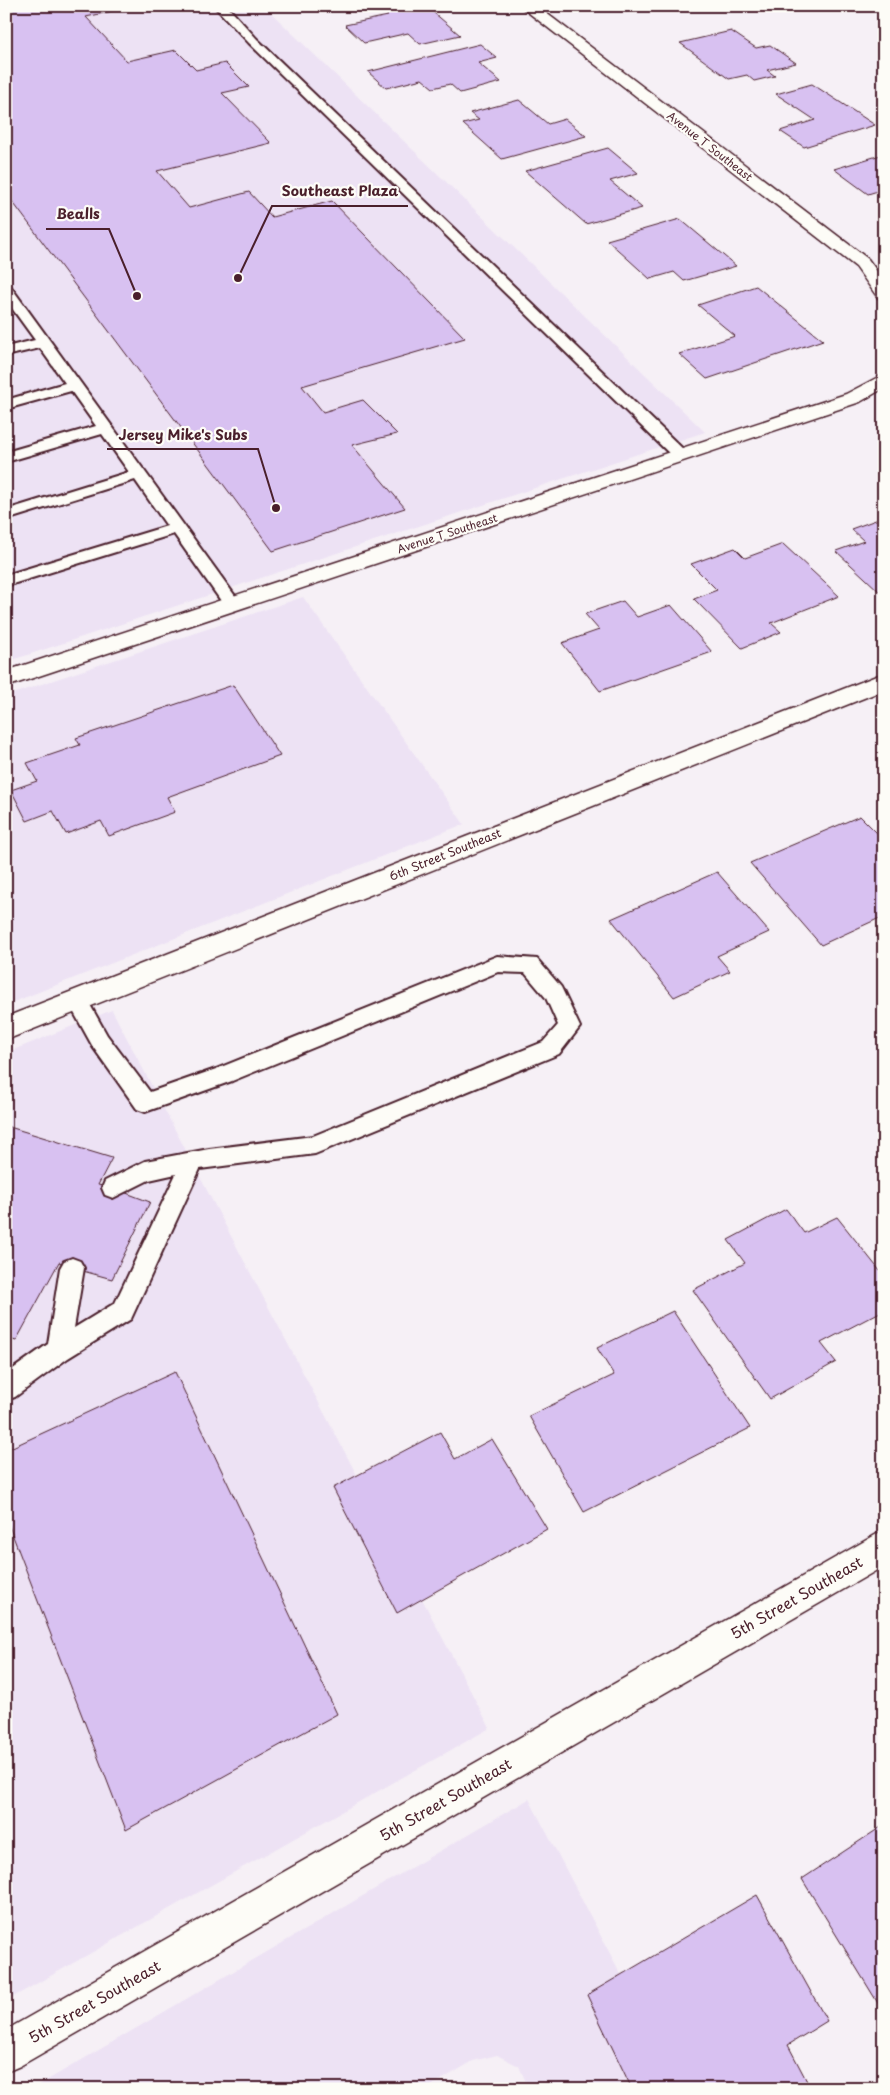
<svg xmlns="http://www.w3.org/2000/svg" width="890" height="2095" font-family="'Playpen Sans',sans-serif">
<rect width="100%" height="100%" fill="#f6f0f6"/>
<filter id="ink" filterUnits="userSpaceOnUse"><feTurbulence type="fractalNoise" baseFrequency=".02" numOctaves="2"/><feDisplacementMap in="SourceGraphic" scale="10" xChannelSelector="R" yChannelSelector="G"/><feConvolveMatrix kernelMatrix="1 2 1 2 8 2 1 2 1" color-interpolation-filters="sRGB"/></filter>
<g filter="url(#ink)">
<!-- built -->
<path fill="#ede2f4" d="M6,6H264L705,432L6,662Z
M303,597L464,824L6,1005V696Z
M112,1010L490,1728L6,2001V1053Z
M529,1799L681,2089H529L519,2066L497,2055L473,2061L426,2089H32Z"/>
<!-- building -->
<path fill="#d8c1f1" stroke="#4a1f2b" d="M6,6H135L86,17L127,61L176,50L196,70L225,63L249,87L222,93L271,143L157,171L189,208L249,192L272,217L332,201L465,338L302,386L323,412L363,400L397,434L352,445L405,508L273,551L6,193Z
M377,6H426L460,35L420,44L408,33L364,43L345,25L388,16Z
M617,6H651L626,12Z
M731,31L756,48L770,45L796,63L767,70L775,76L754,81L747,75L729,79L680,43Z
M480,44L497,58L478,63L501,82L460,93L450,84L433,88L422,79L386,88L368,72Z
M812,84L875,125L804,147L780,131L815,120L776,94Z
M519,100L548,124L565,119L586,136L502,159L463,124L479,120L470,113Z
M608,148L638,173L610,181L642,208L586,224L525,171Z
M884,154V189L868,194L834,169Z
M680,219L736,266L684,281L674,272L650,279L607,240Z
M756,286L823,340L707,379L679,354L735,336L698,305Z
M884,517V591L880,592L836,551L864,541L851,529Z
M783,544L839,596L771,623L781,632L742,648L694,599L717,590L691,564L735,548L745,558Z
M623,601L637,617L671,605L712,652L600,691L562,643L599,630L585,614Z
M233,685L280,756L167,797L175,812L109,836L101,821L66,834L53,811L27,821L11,790L37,781L27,763L80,745L76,738Z
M860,816L884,840V916L821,945L750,863Z
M717,872L769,932L717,956L730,971L674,997L611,919Z
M6,1126L112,1158L98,1185L113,1188L150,1202L112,1279L72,1268L59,1262L16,1341L6,1338Z
M786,1209L804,1233L837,1217L884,1276V1310L821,1343L836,1362L770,1399L693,1290L745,1263L728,1240Z
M673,1311L750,1428L584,1512L529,1416L614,1375L597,1348Z
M175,1372L337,1714L126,1830L6,1518V1450Z
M440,1432L455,1459L492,1439L547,1529L397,1613L333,1488Z
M884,1825V2013L802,1879Z
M757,1895L827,2021L788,2045L811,2089H632L587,1995Z"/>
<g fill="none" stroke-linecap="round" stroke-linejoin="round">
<!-- lane casing -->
<g stroke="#4a1f2b" stroke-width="4">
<path id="lane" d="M214,6H227L257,39L686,452L688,455L686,458H674L249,43Z
M6,286L11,287L238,600L241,604L238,608H226L174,534L6,586V575L167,526L135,480L6,520V510L129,472L102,434L6,462V452L96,426L71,391L6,409V400L65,383L40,348L6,356V347L35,340L6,300Z
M497,956L537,959L561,987L580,1027L559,1054L315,1154L200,1169L131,1319L68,1358L15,1397L6,1400V1374L48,1344L60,1268L64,1261L72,1258L80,1261L84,1268L74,1328L115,1303L176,1174L149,1180L113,1198L105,1195L102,1188L105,1181L145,1161L209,1149L313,1136L543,1042L558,1025L546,998L525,973L498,972L232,1081L145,1112L137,1109L93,1047L67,1000L70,994L77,992L84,994L107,1035L150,1092L216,1069Z"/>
</g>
<!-- street casing -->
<g stroke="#4a1f2b" stroke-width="3">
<path id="street" d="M520,6H537L868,259L884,281V299L878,298L856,267Z
M884,374V388L860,402L6,687V671L846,394Z
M884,673V690L6,1040V1017Z
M884,1530V1566L20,2066L6,2072V2030Z"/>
</g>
<!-- lane -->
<use href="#lane" fill="#fdfcf7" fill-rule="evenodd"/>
<!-- street -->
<use href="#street" fill="#fdfcf7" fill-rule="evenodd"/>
</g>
</g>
<g text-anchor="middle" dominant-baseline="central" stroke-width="4.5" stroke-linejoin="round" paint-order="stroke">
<!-- far-street labels -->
<g font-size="11" fill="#4a1f2b" stroke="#fdfcf7">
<text transform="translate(710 146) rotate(38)">Avenue T Southeast</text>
<text transform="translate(447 533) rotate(-18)">Avenue T Southeast</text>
</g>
<!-- street labels -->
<g font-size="12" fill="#4a1f2b" stroke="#fdfcf7">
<text transform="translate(445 854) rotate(-22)">6th Street Southeast</text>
</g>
<!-- near-street labels -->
<g font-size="15" fill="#4a1f2b" stroke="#fdfcf7">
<text transform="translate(796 1597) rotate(-30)">5th Street Southeast</text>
<text transform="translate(445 1799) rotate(-30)">5th Street Southeast</text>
<text transform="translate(94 2001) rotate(-30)">5th Street Southeast</text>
</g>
</g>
<!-- callouts -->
<path fill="none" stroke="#4a1f2b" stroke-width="2" d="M238 278L272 206H408M137 296L109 229H46M276 508L258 449H107"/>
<g fill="#4a1f2b" stroke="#fdfcf7" stroke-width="2">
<circle cx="238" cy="278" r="5"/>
<circle cx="137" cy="296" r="5"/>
<circle cx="276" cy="508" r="5"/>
</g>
<g font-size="14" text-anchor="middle" font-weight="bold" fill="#4a1f2b" stroke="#fdfcf7" stroke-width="4.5" stroke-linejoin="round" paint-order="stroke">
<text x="340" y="196">Southeast Plaza</text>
<text x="78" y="219">Bealls</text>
<text x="183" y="440">Jersey Mike's Subs</text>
</g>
<!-- margin -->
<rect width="890" height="2095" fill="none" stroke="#fdfcf7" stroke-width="25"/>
<rect x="12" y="12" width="865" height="2070" fill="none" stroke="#4a1f2b" stroke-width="2" filter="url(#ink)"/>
</svg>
